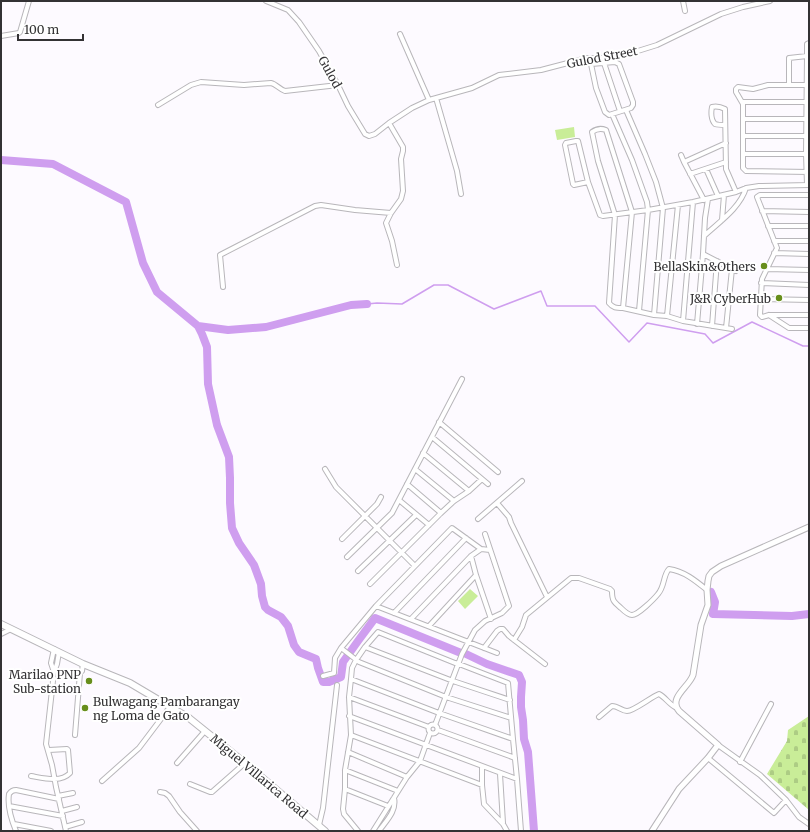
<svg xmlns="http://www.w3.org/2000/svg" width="810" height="832" font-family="Merriweather,serif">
<defs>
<pattern id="cemetery-stones" width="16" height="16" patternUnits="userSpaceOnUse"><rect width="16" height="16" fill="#c9ed98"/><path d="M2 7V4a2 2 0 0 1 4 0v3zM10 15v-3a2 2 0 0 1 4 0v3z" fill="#adcc84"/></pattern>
</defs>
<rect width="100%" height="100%" fill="#fdfaff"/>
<!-- green -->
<path fill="#c9ed98" d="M574,127L575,137L557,140L555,130Z
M470,589L478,596L465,609L458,601Z"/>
<!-- cemetery -->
<path fill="url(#cemetery-stones)" d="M809,716V810L767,774L787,741L788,730Z"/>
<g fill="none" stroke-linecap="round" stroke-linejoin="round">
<!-- stream -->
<path stroke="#cf9eef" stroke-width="1.5" d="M367,304L377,303L402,304L434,285H448L494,309L541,291L547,306H595L629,342L647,323L705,334L713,343L752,322L803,346H809"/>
<!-- river -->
<path stroke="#cf9eef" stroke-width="8" d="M1,160L53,164L126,202L143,263L157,292L198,326L228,330L266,327L351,305L367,304
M198,326L202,334L207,347L208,384L217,425L229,457L230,478V503L232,528L239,543L254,565L261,584L262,596L265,607L268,610L281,617L288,626L294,645L299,652L316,659L318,668L323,682H329L341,677L343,662L358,641L375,618L461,653
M711,592L715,602L713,614L792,616L809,614
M466,654L487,664L519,675L522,682L521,697V707L523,720L524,739L528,752L534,831"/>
<!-- minor casing -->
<g stroke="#b8b6ba" stroke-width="6">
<path id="minor" d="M266,1L288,10L299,22L319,51L338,85L348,106L365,134L369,136L375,134L389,123L412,108L429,100L472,88L499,75L541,70L587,58H610L625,55L657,45L721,14L743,7L770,1
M683,1L685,11
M400,34L429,100
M1,36L19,33L20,32L29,1
M615,62L619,64L633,102V105L631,108L609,115L605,112L596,88L591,64Z
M604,63L620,111
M789,85V58L807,56
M809,85H768L753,89L738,87L736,89V92L743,104V168L746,171L809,172
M436,98L457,171L461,194
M742,102H809
M158,105L191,85L201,82L244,85L271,83C276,84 279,89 285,91L338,85
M626,110L645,154L656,182L663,208L654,315
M612,114L632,160L647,202L648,210L639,311
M743,119H808
M389,123L403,147V151L401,159L403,191L401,199L391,213L386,223L392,241L397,265
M725,125C722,125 718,125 715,124C711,120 711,112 712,107C716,106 721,107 725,109L726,169L736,192
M743,136H808
M743,154H809
M681,155L684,162
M706,169L718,196
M690,174L726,162
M588,182L574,185L573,184L565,145L566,143L576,141H578L588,182L600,215L603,216L648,210L693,202L736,192L746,188L759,186L809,185
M807,185L806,154L807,56V44L809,43
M809,195H760L757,197L777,248L762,279L760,315L762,317L769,315H809
M704,200L684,162L726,143
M762,211L809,212
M722,220L724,195
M768,226H809
M704,236C719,222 740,208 746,188
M774,241H809
M774,253L809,254
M703,254L736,271
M767,269L809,270
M761,283L809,285
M223,287L220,255L315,206L321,205L355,210L391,213
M761,299L809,300
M623,308C616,308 613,308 609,303L615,215L598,161L592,132C596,129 601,128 606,130L632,212L623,308L654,315L667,316L683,321L732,329
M769,315L789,328H809
M667,316L678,205
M683,321L693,202
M697,324L703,254L705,218L708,199
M712,326L717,261
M726,328L732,269
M439,422L498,472
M432,437L488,484
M423,453L469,491
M325,469L336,487L415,566
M415,469L454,501
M407,484L441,513
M399,500L429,525
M497,503L509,517L511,523L547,597
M478,519L522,481
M342,539L377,504L381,497
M471,556L476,575L491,619
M347,557L392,513L462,379
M358,571L416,515
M370,584L441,513L454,501L469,491L482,479
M376,606L497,653
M394,613L466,538
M411,619L471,556L481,549
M429,626L476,575
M1,634L11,629
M514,640L522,627L526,615L571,578H579L610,589L612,591C612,601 614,602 621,608C624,611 628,615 632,615C638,615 654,599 658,594C665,586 663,575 669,569C684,571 696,581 707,590
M365,647L453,681L510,700
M341,648L359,662L446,697L511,718
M484,648L497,631L500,629H503L509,636L545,664
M54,649L51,663L54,672
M59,652L57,664L54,672L46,744L52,765L56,787L66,831
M323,676L334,673L335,658L341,648L376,606L452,528L481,549L490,550
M351,679L439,713L513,739
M349,697L429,727
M349,716L517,779
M599,717L612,706C618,706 622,711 627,711C634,711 651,697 659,694C665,697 669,704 675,707
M428.5 729a4.5 4.5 0 1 1 9 0a4.5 4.5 0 1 1-9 0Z
M435,725L462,654L475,630L485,621L502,613L509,606L485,534
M438,730L515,758
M75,735L80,673L82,671L83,664
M351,735L482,785
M718,745L760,775L786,800L799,817L809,824
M348,752L407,777
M708,758L774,813L786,800
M740,762L771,704
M177,763L205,731
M482,767V785L484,804L503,824L507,831
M345,770L398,791
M500,774L503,823
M31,776C43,778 61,783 70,773L68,750L67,749L49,750
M102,781L139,748L170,707
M190,784L210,792H212L245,763
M345,789L388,806
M160,792L165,793L169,796L180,812L197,831
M58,796L73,793
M9,806L63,816
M62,811L77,807
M14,824L51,831
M319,825L323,808L337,685
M65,827L82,822
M16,831C11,819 7,807 9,794C11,791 13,790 16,790L59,799
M358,831L344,814L343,809L345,789V770L351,735L349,697L351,679L352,668L356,660L365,647L378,632L455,663L459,664L508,683L513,739L517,779L521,831
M373,831L407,777L420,761L430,733
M379,831C386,821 397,811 394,798"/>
</g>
<!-- tertiary casing -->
<g stroke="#b8b6ba" stroke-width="7">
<path id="tertiary" d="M652,831L679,789L708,758L718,745L679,711C668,698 689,687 693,675L701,625L708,605L707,590L708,581L709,576L712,572L721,566L809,527"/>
</g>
<!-- secondary casing -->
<g stroke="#b8b6ba" stroke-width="8">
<path id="secondary" d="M1,624L83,664L130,683L189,718L245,763L325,831"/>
</g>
<!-- minor -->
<use href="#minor" stroke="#fff" stroke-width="4"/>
<!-- tertiary -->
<use href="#tertiary" stroke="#fff" stroke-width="5"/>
<!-- secondary -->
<use href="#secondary" stroke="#fff" stroke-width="6"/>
</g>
<!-- markers -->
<g fill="#678e1b" stroke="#fff" stroke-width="1.5">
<circle cx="764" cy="266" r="4"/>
<circle cx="779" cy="298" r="4"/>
<circle cx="89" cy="681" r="4"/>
<circle cx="85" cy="708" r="4"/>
</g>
<g text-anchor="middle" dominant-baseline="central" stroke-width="4" stroke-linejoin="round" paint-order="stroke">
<!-- street labels -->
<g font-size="12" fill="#333234" stroke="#fff">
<text transform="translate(602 57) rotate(-11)">Gulod Street</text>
<text transform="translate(330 72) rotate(61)">Gulod</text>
<text transform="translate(259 776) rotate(40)">Miguel Villarica Road</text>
</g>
<!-- poi labels -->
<g font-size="12" fill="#333234" stroke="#fff" text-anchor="end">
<text x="756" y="266">BellaSkin&amp;Others</text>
<text x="771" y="298">J&amp;R CyberHub</text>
<text x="81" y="674">Marilao PNP<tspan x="81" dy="14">Sub-station</tspan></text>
<text x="93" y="701" text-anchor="start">Bulwagang Pambarangay<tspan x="93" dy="14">ng Loma de Gato</tspan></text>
</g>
</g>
<!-- border -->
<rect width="810" height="832" fill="none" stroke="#333234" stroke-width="4"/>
<!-- scale -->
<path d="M18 34v6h65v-6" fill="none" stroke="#333234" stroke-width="2"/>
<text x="24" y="34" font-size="12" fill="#333234" stroke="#ffffff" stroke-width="3" paint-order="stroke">100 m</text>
</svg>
